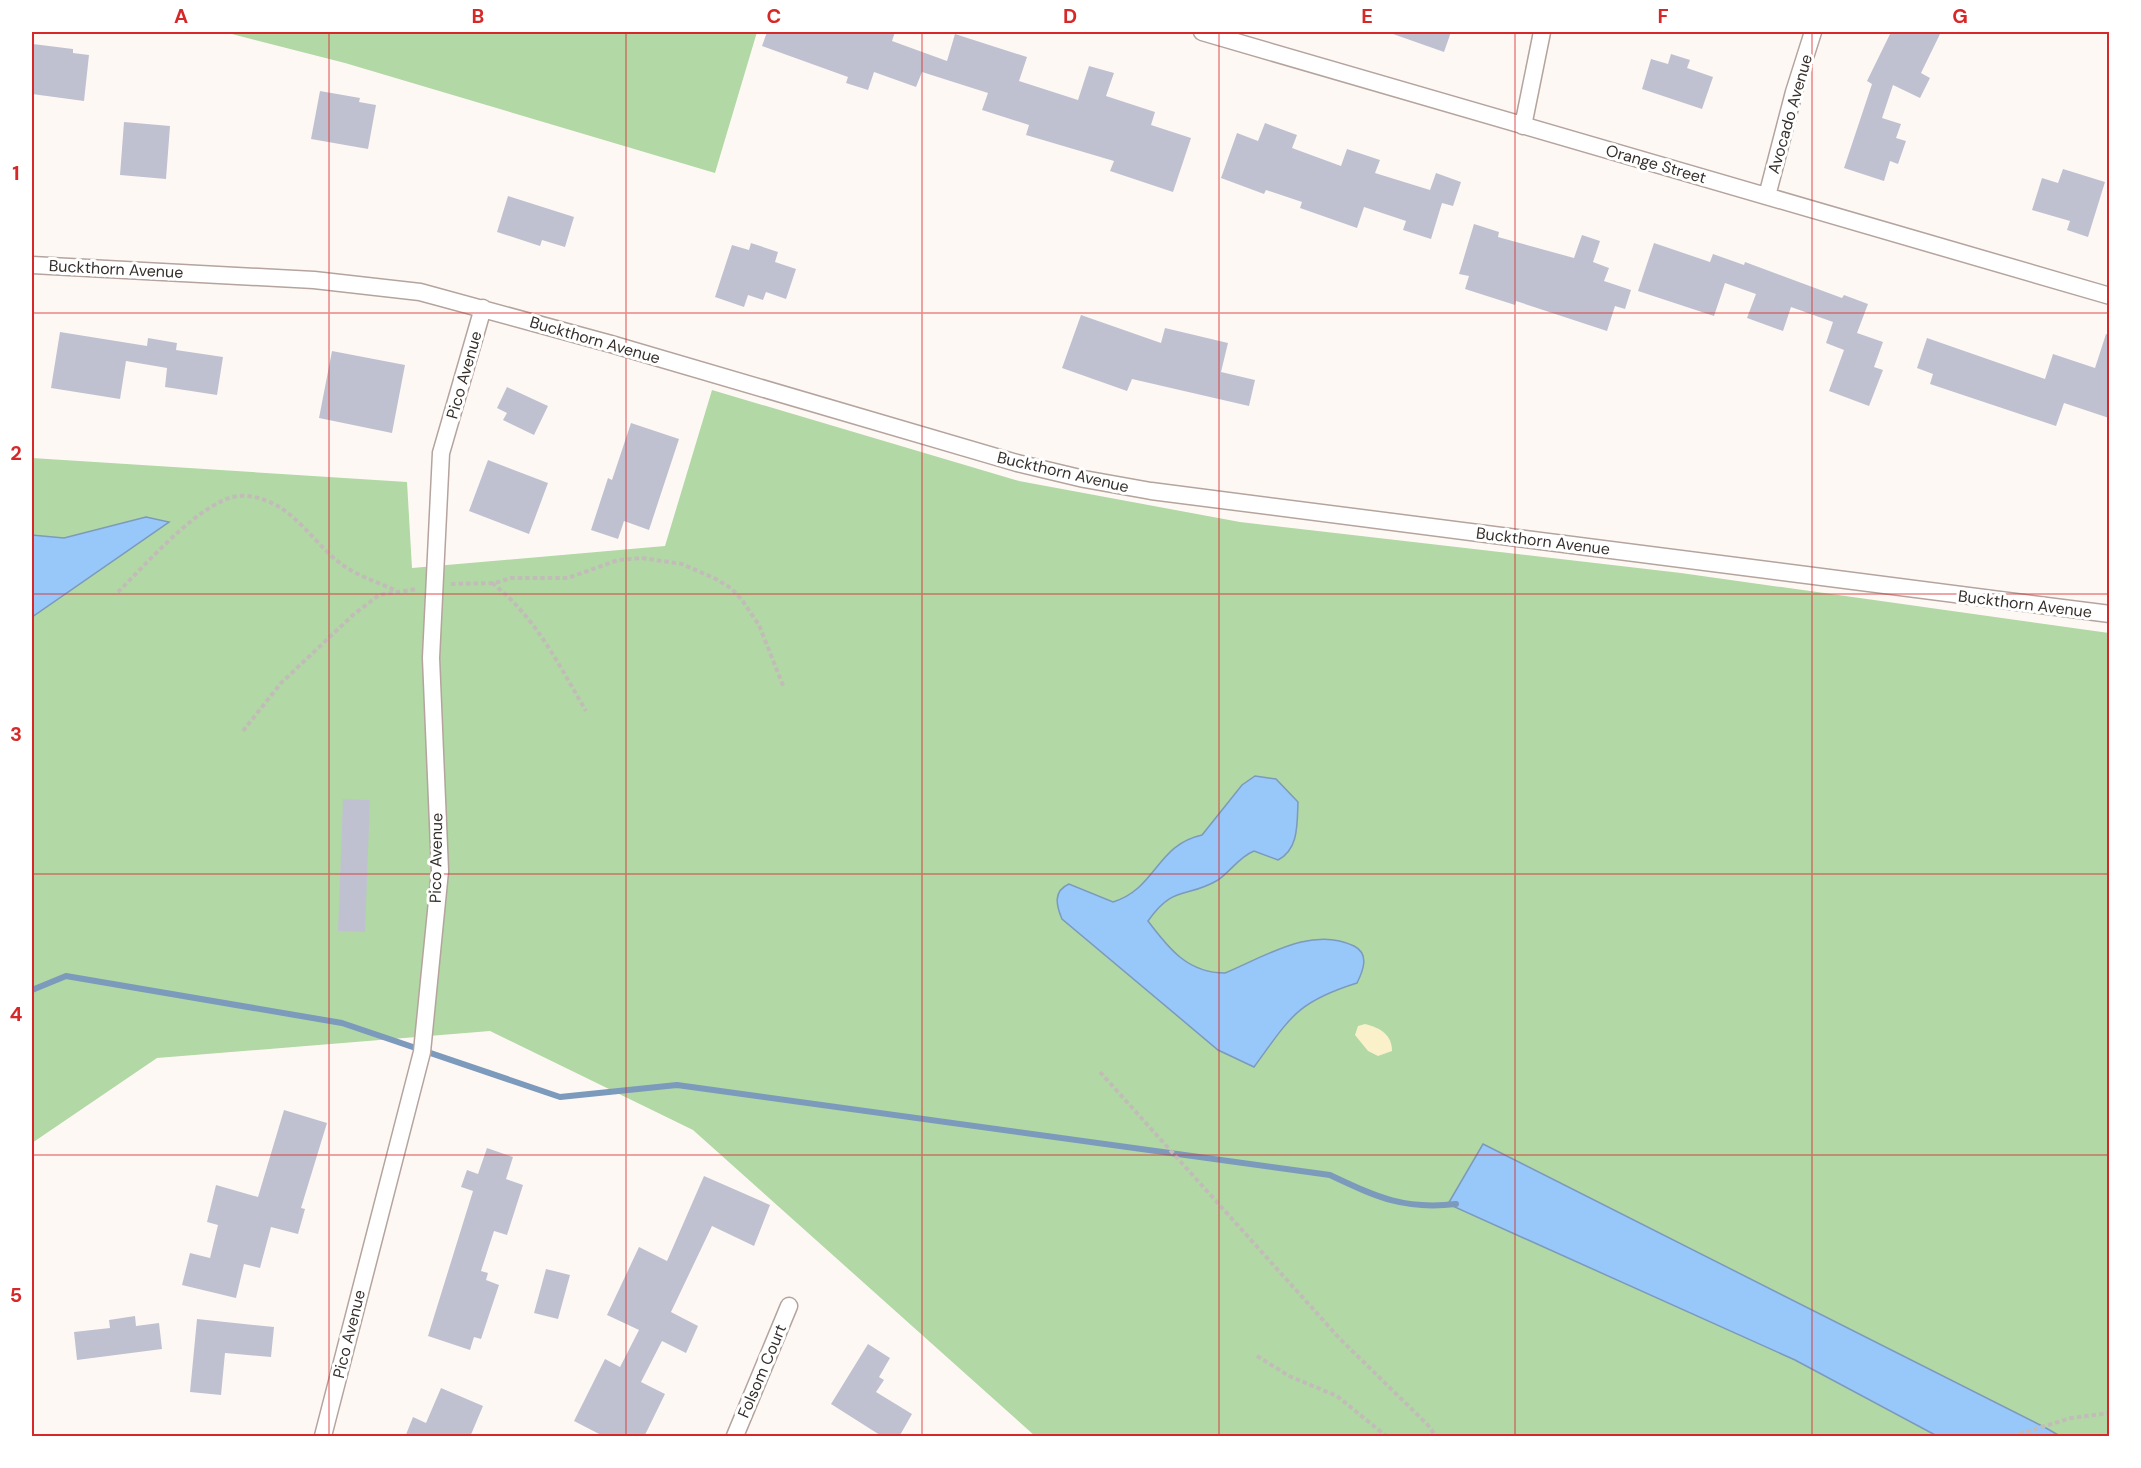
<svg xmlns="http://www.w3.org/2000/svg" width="2141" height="1468" font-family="'DM Sans',sans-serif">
<rect width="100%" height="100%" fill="#fef8f5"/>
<!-- green -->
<path fill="#b2d8a5" d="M224,32H757L715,173L345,63Z
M712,390L1019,481L1240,522L1681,573L2109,633V1436H1035L693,1130L490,1031L157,1058L32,1143V458L407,482L412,568L665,546Z"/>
<!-- sand -->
<path fill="#faf0ca" d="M1365,1024C1381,1028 1392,1035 1392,1051L1378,1056L1368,1051L1355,1035L1358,1026Z"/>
<!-- water -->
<path fill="#98c7f9" stroke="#7b9abc" stroke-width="1.5" d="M146,517L169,522L32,617V535L64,538Z
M1255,776L1276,779L1298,802C1297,824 1299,849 1278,860L1254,851C1239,857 1231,871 1218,880C1186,899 1174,884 1148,921C1169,949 1188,973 1225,973C1264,957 1312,925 1354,946C1370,954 1363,971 1357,983C1296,1002 1290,1018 1254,1067L1218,1050L1062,919C1056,905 1053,891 1069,884L1113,902C1157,888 1156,845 1202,835L1242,785Z
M1483,1144L2046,1428L2060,1436H1937L1795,1360L1448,1204Z"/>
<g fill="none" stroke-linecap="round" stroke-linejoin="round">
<!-- stream -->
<path stroke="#7b9abc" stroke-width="6" d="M32,990L66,976L342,1023L560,1097L677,1085L1330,1175C1377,1197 1403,1210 1456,1204"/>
</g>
<!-- building -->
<path fill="#c0c1d0" d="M767,32H895L892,41L947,61L955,34L1027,57L1019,81L1078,100L1089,66L1114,73L1106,96L1155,112L1151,125L1191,138L1173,192L1110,171L1114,161L1026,135L1029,125L982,110L988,93L922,72L916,87L874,72L868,90L846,83L848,77L762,46Z
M1394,32H1451L1444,52L1393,34Z
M1891,32H1941L1921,73L1930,78L1920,98L1893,85L1882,118L1901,124L1896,138L1906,141L1898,164L1890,161L1884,181L1844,168L1872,84L1867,81Z
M33,44L73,49V53L89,55L84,101L32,94Z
M1671,54L1690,60L1687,68L1713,77L1702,109L1642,89L1651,59L1668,64Z
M320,91L360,98L359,102L376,105L368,149L311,139Z
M124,122L170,126L166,179L120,175Z
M1265,123L1297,135L1292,148L1341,166L1347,149L1380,160L1375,173L1430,190L1436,173L1461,182L1453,206L1442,203L1431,239L1403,230L1406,221L1364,207L1357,228L1300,208L1302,202L1266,190L1264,194L1221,178L1237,133L1258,141Z
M2063,169L2105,182L2088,237L2067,230L2070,221L2032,210L2042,178L2058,183Z
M508,196L574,217L565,247L542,240L540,246L497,232Z
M1474,224L1499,232L1498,237L1574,258L1582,235L1600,241L1593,262L1609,268L1604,281L1631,290L1625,309L1615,306L1607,331L1516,301L1515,305L1465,289L1469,276L1459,274Z
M751,243L778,252L775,262L796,269L786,299L766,292L763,300L748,295L744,307L715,297L732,245L749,250Z
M1654,243L1710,262L1713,254L1744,265L1745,262L1842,298L1844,295L1868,304L1857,333L1883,342L1874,367L1883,370L1869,406L1829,391L1844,350L1826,343L1833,322L1791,307L1783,331L1747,318L1756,294L1725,283L1714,316L1638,291Z
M1081,315L1161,343L1165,328L1228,343L1221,372L1255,380L1249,406L1132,379L1127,391L1062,368Z
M60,332L147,346L148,338L177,343L176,350L223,357L217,395L165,387L167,368L126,361L120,399L51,388Z
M2106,334L2109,335V418L2064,403L2056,426L1930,384L1933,374L1917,368L1927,338L2045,379L2053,354L2095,368Z
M332,351L405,365L392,433L319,418Z
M507,387L548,406L534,435L503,420L507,413L497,408Z
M631,423L679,439L649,530L624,521L618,539L591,530L608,478L612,480Z
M488,460L548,483L529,534L469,511Z
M343,799L370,800L365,932L338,931Z
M284,1110L327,1123L301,1208L305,1209L298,1234L271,1227L260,1268L244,1264L236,1298L182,1285L190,1253L210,1258L218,1225L207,1222L216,1185L258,1197Z
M487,1148L513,1157L506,1179L523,1185L507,1235L494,1231L481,1271L488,1273L486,1280L499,1285L481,1339L474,1337L470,1350L428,1336L473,1191L461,1187L467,1170L478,1174Z
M704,1176L770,1205L754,1246L712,1226L671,1312L698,1326L686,1353L662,1341L641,1382L665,1394L644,1437H605L574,1421L605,1359L620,1367L639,1330L607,1315L639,1247L667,1261Z
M546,1269L570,1275L558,1319L534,1313Z
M135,1316L136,1326L159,1323L162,1349L77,1360L74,1332L110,1328L109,1320Z
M197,1319L274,1327L271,1357L225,1353L221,1395L190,1392Z
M868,1344L890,1358L879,1377L884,1380L876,1392L912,1414L899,1437H883L831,1404Z
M441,1388L483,1406L470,1437H405L413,1417L426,1423Z"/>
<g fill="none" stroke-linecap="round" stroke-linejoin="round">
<!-- minor casing -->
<g stroke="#b4a49d" stroke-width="19">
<path id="minor" d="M1202,32L2110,296
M1523,126L1542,32
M1767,196L1794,92L1813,32
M32,265L314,280L420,292L611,344L1017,463L1084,479L1151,491L2110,614
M323,1436L422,1052L440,871L431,658L441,453L483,308
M735,1436L789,1306"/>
</g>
<!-- path -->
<path stroke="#c2bcb9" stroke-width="4" stroke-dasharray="4.5 3" stroke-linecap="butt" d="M492,583C535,616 559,665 586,711
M451,584L495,583L511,578H568L618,560L642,558L682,564L714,578L731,588L742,600L759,625L784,688
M118,592C147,563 188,516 224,500C243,491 265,498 281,508C305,524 321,550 344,566C360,577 381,583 398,592
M243,731L281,683L353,615L379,595L417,589
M1100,1072L1340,1339L1427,1424L1436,1436
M1257,1356L1289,1376L1337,1396L1386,1436
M2012,1436L2071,1418L2110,1413"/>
<!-- minor -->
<use href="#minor" stroke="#fff" stroke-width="16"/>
</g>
<!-- grid -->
<path fill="none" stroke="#d62828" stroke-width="1.5" stroke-opacity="0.55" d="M329,32V1436M626,32V1436M922,32V1436M1219,32V1436M1515,32V1436M1812,32V1436M32,313H2110M32,594H2110M32,874H2110M32,1155H2110"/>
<g text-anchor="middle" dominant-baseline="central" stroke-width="6" stroke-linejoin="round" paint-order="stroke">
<!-- street labels -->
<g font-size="16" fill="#36302d" stroke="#fff">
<text transform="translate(1790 114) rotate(-74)">Avocado Avenue</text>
<text transform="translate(1656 164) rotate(16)">Orange Street</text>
<text transform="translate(116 269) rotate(3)">Buckthorn Avenue</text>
<text transform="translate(595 340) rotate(16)">Buckthorn Avenue</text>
<text transform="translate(464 375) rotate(-74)">Pico Avenue</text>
<text transform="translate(1063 472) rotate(13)">Buckthorn Avenue</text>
<text transform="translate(1543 541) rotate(7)">Buckthorn Avenue</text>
<text transform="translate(2025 604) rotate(7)">Buckthorn Avenue</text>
<text transform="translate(436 858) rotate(-89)">Pico Avenue</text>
<text transform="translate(349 1334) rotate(-76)">Pico Avenue</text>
<text transform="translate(762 1371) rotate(-67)">Folsom Court</text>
</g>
</g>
<!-- border -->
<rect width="2141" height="1468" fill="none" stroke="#ffffff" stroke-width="66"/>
<rect x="33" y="33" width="2075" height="1402" fill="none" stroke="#d62828" stroke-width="2"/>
<g font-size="20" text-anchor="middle" font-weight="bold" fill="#d62828">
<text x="181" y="23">A</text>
<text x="478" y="23">B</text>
<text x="774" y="23">C</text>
<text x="1070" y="23">D</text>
<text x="1367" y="23">E</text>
<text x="1663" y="23">F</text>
<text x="1960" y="23">G</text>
<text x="16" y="180">1</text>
<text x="16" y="460">2</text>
<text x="16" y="741">3</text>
<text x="16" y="1021">4</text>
<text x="16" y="1302">5</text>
</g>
</svg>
